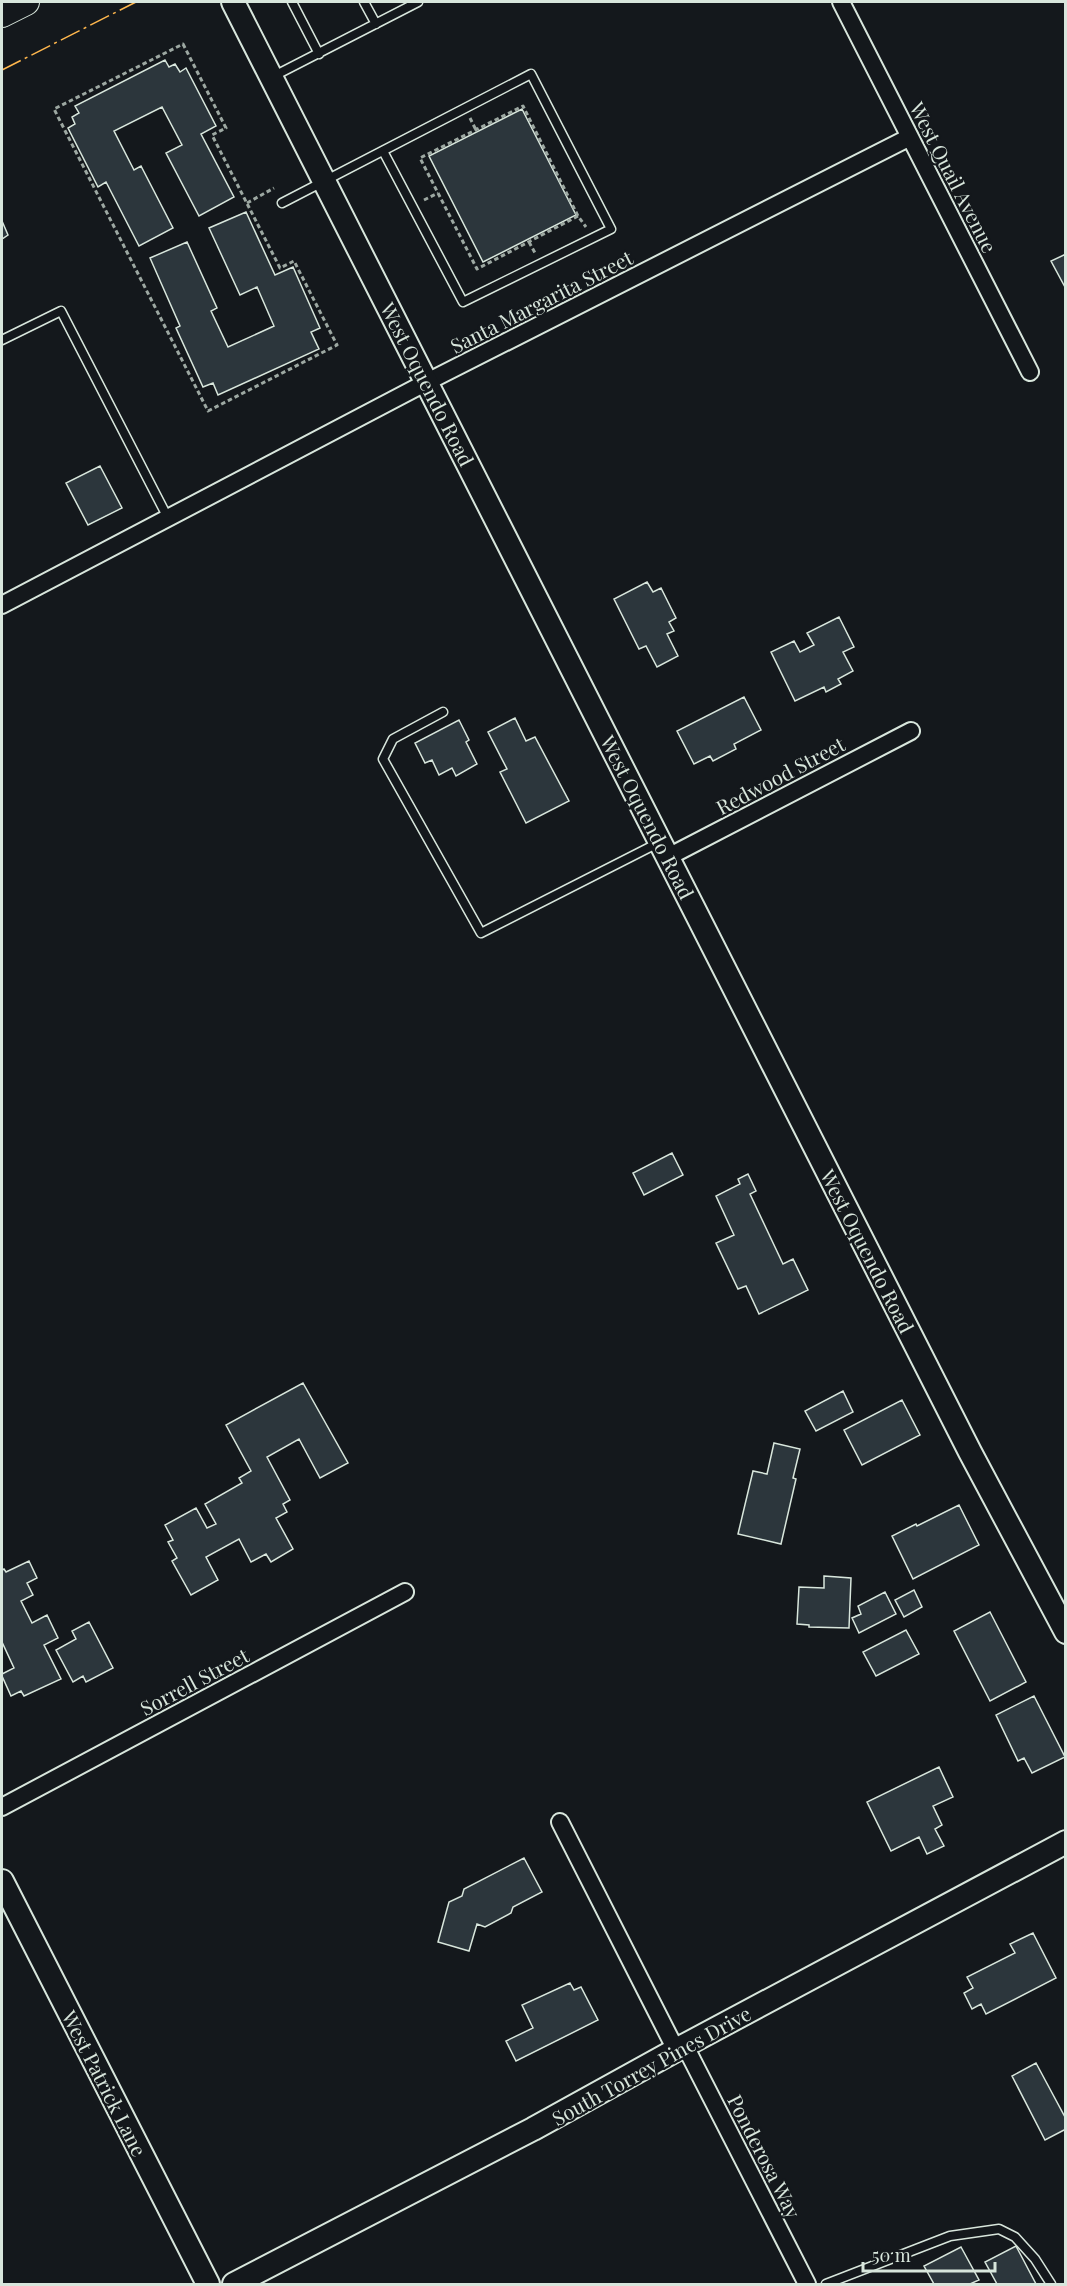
<svg xmlns="http://www.w3.org/2000/svg" width="1067" height="2286" font-family="'Playfair Display',serif">
<rect width="100%" height="100%" fill="#14181c"/>
<!-- building -->
<path fill="#2c363c" stroke="#d8e6dc" stroke-width="1.5" d="M165,60L169,67L175,64L180,72L186,68L216,126L201,134L234,197L199,216L166,153L182,145L162,107L114,131L134,170L141,166L173,228L139,246L106,182L98,187L68,128L75,124L72,117L79,113L75,106Z
M522,109L576,215L483,262L429,156Z
M246,212L275,275L293,267L320,328L311,332L319,349L218,395L213,383L203,387L176,328L180,326L150,258L187,242L217,308L211,311L228,347L274,326L257,287L240,295L209,228Z
M2,221L8,235L2,239Z
M1066,254V289L1051,261Z
M100,466L122,508L88,525L66,483Z
M647,582L653,592L661,588L676,618L669,622L674,631L667,634L678,656L657,667L646,646L639,649L614,599Z
M839,617L854,647L843,652L853,671L838,679L841,684L826,692L824,687L795,701L771,652L794,641L800,652L814,645L807,633Z
M744,697L761,730L734,744L736,749L713,761L710,756L694,764L677,731Z
M515,718L526,741L535,737L569,801L526,823L500,772L507,769L488,732Z
M459,720L469,740L466,742L477,764L456,776L452,768L439,775L432,760L425,763L415,743Z
M672,1153L683,1175L644,1195L633,1173Z
M748,1174L756,1191L750,1194L783,1264L793,1259L808,1290L759,1314L746,1286L738,1289L716,1243L734,1235L716,1196L740,1184L738,1179Z
M303,1383L348,1463L320,1478L299,1439L267,1457L290,1500L283,1504L287,1512L276,1518L293,1549L271,1562L266,1554L251,1562L239,1539L206,1557L218,1580L191,1595L172,1561L177,1558L168,1542L173,1540L165,1525L196,1508L207,1528L216,1524L205,1504L242,1483L239,1478L251,1471L226,1425Z
M843,1391L853,1412L816,1431L805,1411Z
M902,1400L920,1435L862,1465L844,1430Z
M774,1443L800,1449L793,1478L796,1479L781,1544L738,1534L753,1471L767,1474Z
M959,1505L979,1545L913,1579L892,1536L916,1524L917,1526Z
M29,1561L37,1578L27,1583L33,1595L21,1601L32,1623L47,1615L58,1638L44,1645L61,1679L24,1696L21,1691L11,1696L2,1676V1674L14,1668L2,1642V1570L4,1569L6,1572Z
M824,1576L851,1578L849,1628L809,1627V1625L797,1624L799,1587L824,1588Z
M914,1590L922,1607L904,1617L895,1600Z
M885,1592L896,1614L859,1633L852,1618L861,1614L858,1606Z
M990,1612L1026,1682L990,1701L954,1631Z
M89,1622L113,1668L86,1682L83,1676L73,1682L56,1650L76,1639L72,1631Z
M906,1630L919,1654L876,1676L863,1652Z
M1034,1696L1065,1757L1032,1773L1024,1758L1018,1761L996,1715Z
M939,1767L953,1797L933,1806L942,1825L935,1829L944,1846L927,1854L919,1837L891,1851L867,1802Z
M524,1858L542,1892L513,1907L511,1913L485,1927L477,1924L469,1951L438,1942L449,1902L462,1896L464,1889Z
M1033,1933L1056,1978L986,2014L981,2004L972,2009L964,1993L973,1988L967,1977L1015,1953L1010,1944Z
M570,1983L574,1990L581,1987L598,2020L516,2061L506,2041L533,2028L522,2005Z
M1036,2063L1066,2119V2129L1045,2140L1012,2076Z
M1016,2246L1036,2284H997L985,2262Z
M961,2247L979,2280L970,2284H934L924,2266Z"/>
<g fill="none" stroke-linecap="round" stroke-linejoin="round">
<!-- lane casing -->
<g stroke="#d8e6dc" stroke-width="11">
<path id="lane" d="M292,2L319,54
M364,2L376,24
M272,77L418,2
M282,203L531,74L611,229L463,302L383,151
M2,340L61,311L168,518
M443,712L393,739L383,759L481,933L660,842
M826,2284L950,2236L999,2229L1015,2237L1035,2259L1051,2284"/>
</g>
<!-- street casing -->
<g stroke="#d8e6dc" stroke-width="20">
<path id="street" d="M841,2L1030,372
M2,605L427,382L910,137
M668,857L911,731
M2,1807L405,1592
M560,1822L676,2050
M685,2046L807,2284"/>
</g>
<!-- secondary casing -->
<g stroke="#d8e6dc" stroke-width="26">
<path id="secondary" d="M233,2L970,1452L1066,1632
M2,1881L208,2284
M234,2284L533,2129L676,2050L1066,1842"/>
</g>
<!-- primary casing -->
<g stroke="#d8e6dc" stroke-width="28">
<path id="primary" d="M2,14L26,2"/>
</g>
<!-- path -->
<path stroke="#9da8a2" stroke-width="3" stroke-dasharray="4.5 3" stroke-linecap="butt" d="M183,44L226,128L212,135L280,268L294,261L337,345L208,411L54,109Z
M470,118L476,130
M424,200L438,193
M247,203L274,188
M578,216L477,269L420,158L523,106L578,216L586,227
M529,242L535,253"/>
<!-- lane -->
<use href="#lane" stroke="#14181c" stroke-width="8"/>
<!-- street -->
<use href="#street" stroke="#14181c" stroke-width="16"/>
<!-- secondary -->
<use href="#secondary" stroke="#14181c" stroke-width="22"/>
<!-- primary -->
<use href="#primary" stroke="#14181c" stroke-width="26"/>
<!-- power -->
<path stroke="#ffb74d" stroke-width="1.5" stroke-dasharray="21 4.5 3 4.5" stroke-linecap="butt" d="M2,70L136,2"/>
</g>
<g text-anchor="middle" dominant-baseline="central" stroke-width="4.5" stroke-linejoin="round" paint-order="stroke">
<!-- street labels -->
<g font-size="20" fill="#d8e6dc" stroke="#14181c">
<text transform="translate(954 177) rotate(63)">West Quail Avenue</text>
<text transform="translate(541 301) rotate(-27)">Santa Margarita Street</text>
<text transform="translate(428 384) rotate(63)">West Oquendo Road</text>
<text transform="translate(780 775) rotate(-28)">Redwood Street</text>
<text transform="translate(648 817) rotate(63)">West Oquendo Road</text>
<text transform="translate(868 1251) rotate(63)">West Oquendo Road</text>
<text transform="translate(194 1681) rotate(-28)">Sorrell Street</text>
<text transform="translate(651 2065) rotate(-29)">South Torrey Pines Drive</text>
<text transform="translate(105 2083) rotate(63)">West Patrick Lane</text>
<text transform="translate(765 2156) rotate(63)">Ponderosa Way</text>
</g>
</g>
<!-- border -->
<rect width="1067" height="2286" fill="none" stroke="#d8e6dc" stroke-width="6"/>
<!-- scale -->
<path d="M863 2262v9h132v-9" fill="none" stroke="#d8e6dc" stroke-width="3"/>
<text x="872" y="2262" font-size="18" fill="#d8e6dc" stroke="#14181c" stroke-width="4.5" paint-order="stroke">50 m</text>
</svg>
